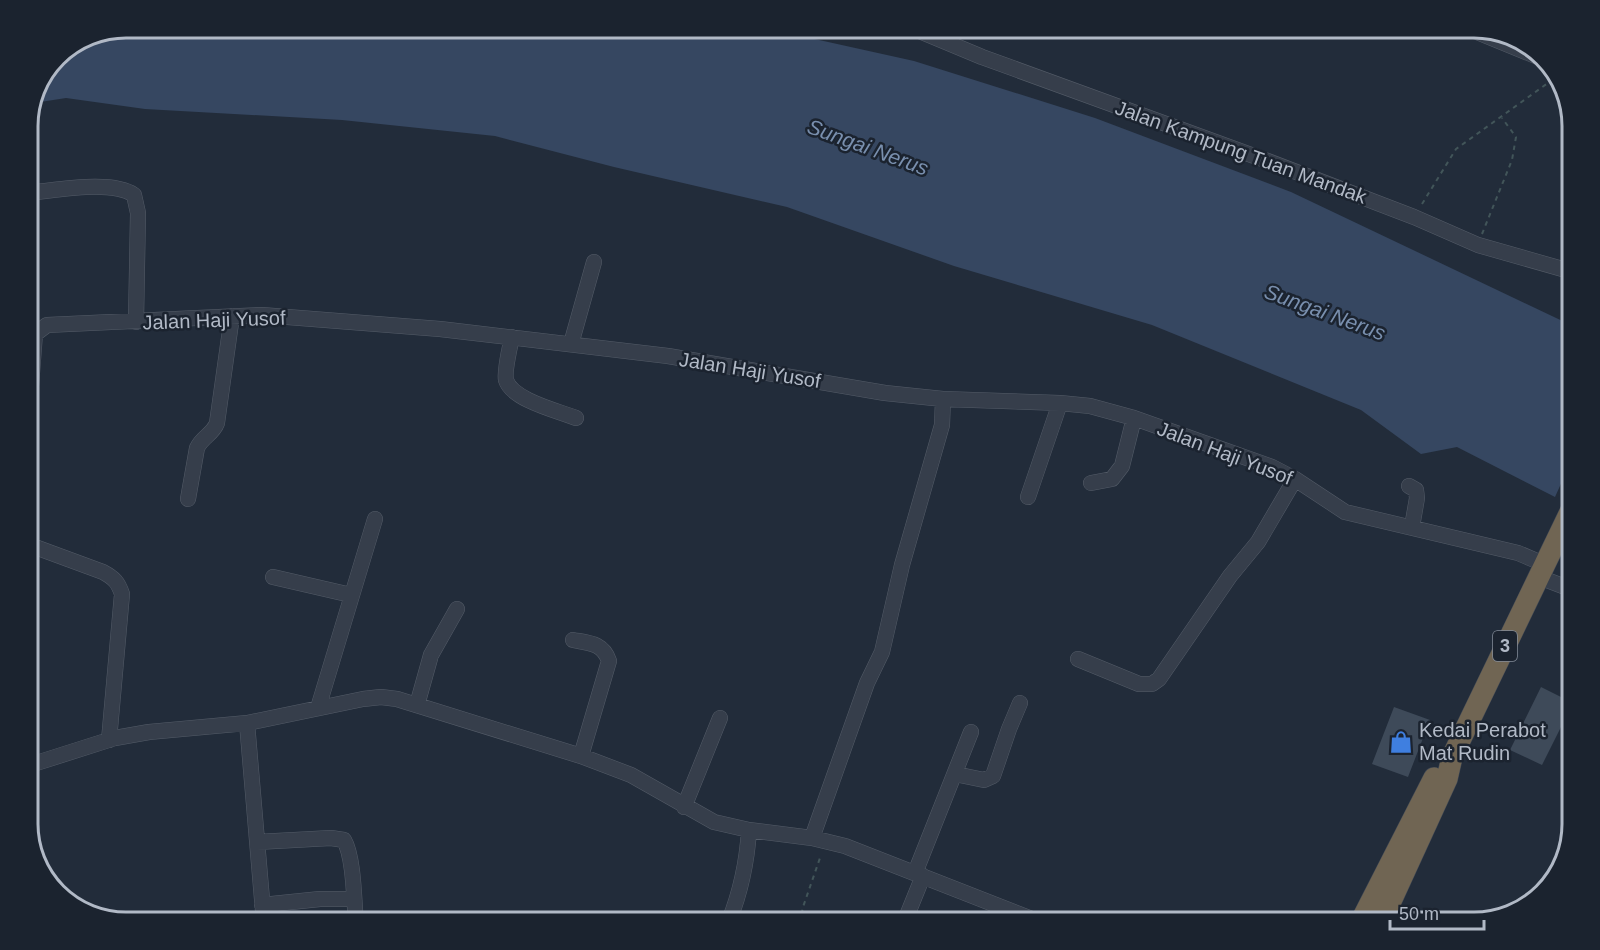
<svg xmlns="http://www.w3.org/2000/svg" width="1600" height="950" font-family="Arial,sans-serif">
<rect width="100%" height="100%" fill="#222c3a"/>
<!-- water -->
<path fill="#364761" d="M125,27H777L792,34L914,61L1095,118L1291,192L1573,326V457L1555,497L1457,447L1421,454L1361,410L1152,325L954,266L787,207L614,167L495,136L342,120L145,109L66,98L34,103L56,55Z"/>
<!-- building -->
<path fill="#3e4a59" d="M1541,687L1573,703L1542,765L1510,750Z
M1394,707L1430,720L1408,777L1372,764Z"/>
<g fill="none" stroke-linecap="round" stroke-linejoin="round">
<!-- minor casing -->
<g stroke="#545c68" stroke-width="16">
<path id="minor" d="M910,27L982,57L1265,160L1414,217L1478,245L1573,272
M1465,27L1543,59
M27,193C54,191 111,179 134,195L138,213L136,322
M512,337C510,347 504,371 506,380C512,400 558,411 576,418
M571,344L594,262
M27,439L35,334L47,325L262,315L440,329L668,356L885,393L943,399L1060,403L1090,406L1134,418L1272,467L1295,479L1345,512L1518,553L1544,564
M1091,483L1112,479L1122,466L1134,418
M1409,486L1416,490L1417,498L1412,527
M1028,497L1060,403
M188,499L197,448C202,437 213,434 217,423L232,316
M27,544L103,572C114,578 118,582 122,594L109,740
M273,577L351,595
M1539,577L1573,590
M573,640C589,643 603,643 609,661L581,756
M1078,659L1139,684H1152L1159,679L1230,576L1258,542L1295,479
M417,705L431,655L457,609
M318,708L375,519
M247,723L363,699L381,697L397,699L581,756L631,775L714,822L749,830L812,838L845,846L1042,923
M27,766L115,738L149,732L247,723L264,923
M955,774L984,780L993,776L1009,729L1020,703
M684,807L720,718
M812,838L867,683L882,652L902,565L942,425L943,399
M257,842L331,838L344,840C354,857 354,902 356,923
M915,873L971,732
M262,905L320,899H354
M729,921C741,891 747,862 749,830
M904,923L923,876"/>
</g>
<!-- major casing -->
<g stroke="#3f4753" stroke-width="20">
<path id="major" d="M350,923H360"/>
</g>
<!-- highway casing -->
<g stroke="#414955" stroke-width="22">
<path id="highway" d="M1360,923L1434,778
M1381,923L1447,779L1452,757L1573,506"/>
</g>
<!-- path -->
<path stroke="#425559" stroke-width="2" stroke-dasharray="4.5 4.5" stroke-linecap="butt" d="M1422,204L1456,149L1559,75
M1482,234L1512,160L1516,137L1502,118
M800,923L803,907L821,855"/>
<!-- minor -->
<use href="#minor" stroke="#363e4b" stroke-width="15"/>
<!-- major -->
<use href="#major" stroke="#545d6b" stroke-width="18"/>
<!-- highway -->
<use href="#highway" stroke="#706553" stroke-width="21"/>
</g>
<!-- icons -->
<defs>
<g id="shop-bare" transform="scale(1.8)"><path d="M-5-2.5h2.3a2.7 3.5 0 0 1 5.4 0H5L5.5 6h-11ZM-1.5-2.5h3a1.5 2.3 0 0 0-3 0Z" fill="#3f7fe0" stroke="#1b232f" stroke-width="2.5" paint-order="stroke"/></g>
</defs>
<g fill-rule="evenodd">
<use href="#shop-bare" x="1401" y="742"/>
</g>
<g text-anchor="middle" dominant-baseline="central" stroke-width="5" stroke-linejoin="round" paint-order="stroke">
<!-- shield labels -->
<rect fill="#1b232f" stroke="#848c99" stroke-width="1.5" x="1493" y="631" width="24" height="30" rx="4.5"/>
<g font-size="18" font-weight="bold" fill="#b1b9c6">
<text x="1505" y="646">3</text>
</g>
<!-- street labels -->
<g font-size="20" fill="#b1b9c6" stroke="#1b232f">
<text transform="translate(1241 152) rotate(20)">Jalan Kampung Tuan Mandak</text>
<text transform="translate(214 320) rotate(-2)">Jalan Haji Yusof</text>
<text transform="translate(750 370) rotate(9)">Jalan Haji Yusof</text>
<text transform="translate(1225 453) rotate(21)">Jalan Haji Yusof</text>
</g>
<!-- poi labels -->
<g font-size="20" fill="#b1b9c6" stroke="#1b232f" text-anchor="start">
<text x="1419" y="730">Kedai Perabot<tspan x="1419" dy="23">Mat Rudin</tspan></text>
</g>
<!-- water labels -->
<g font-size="21" font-style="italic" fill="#798fae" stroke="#1b232f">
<text transform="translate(868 147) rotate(20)">Sungai Nerus</text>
<text transform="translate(1325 312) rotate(20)">Sungai Nerus</text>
</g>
</g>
<!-- crop -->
<path d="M0 0H1600V950H0ZM126 38H1474A88 88 0 0 1 1562 126V824A88 88 0 0 1 1474 912H126A88 88 0 0 1 38 824V126A88 88 0 0 1 126 38Z" fill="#1b232f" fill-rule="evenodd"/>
<path fill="none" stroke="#b1b9c6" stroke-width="3" d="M126 38H1474A88 88 0 0 1 1562 126V824A88 88 0 0 1 1474 912H126A88 88 0 0 1 38 824V126A88 88 0 0 1 126 38Z"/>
<!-- scale -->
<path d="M1390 920v9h94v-9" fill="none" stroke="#b1b9c6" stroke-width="3"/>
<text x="1399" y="920" font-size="18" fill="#b1b9c6" stroke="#1b232f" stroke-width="4.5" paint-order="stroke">50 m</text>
</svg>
